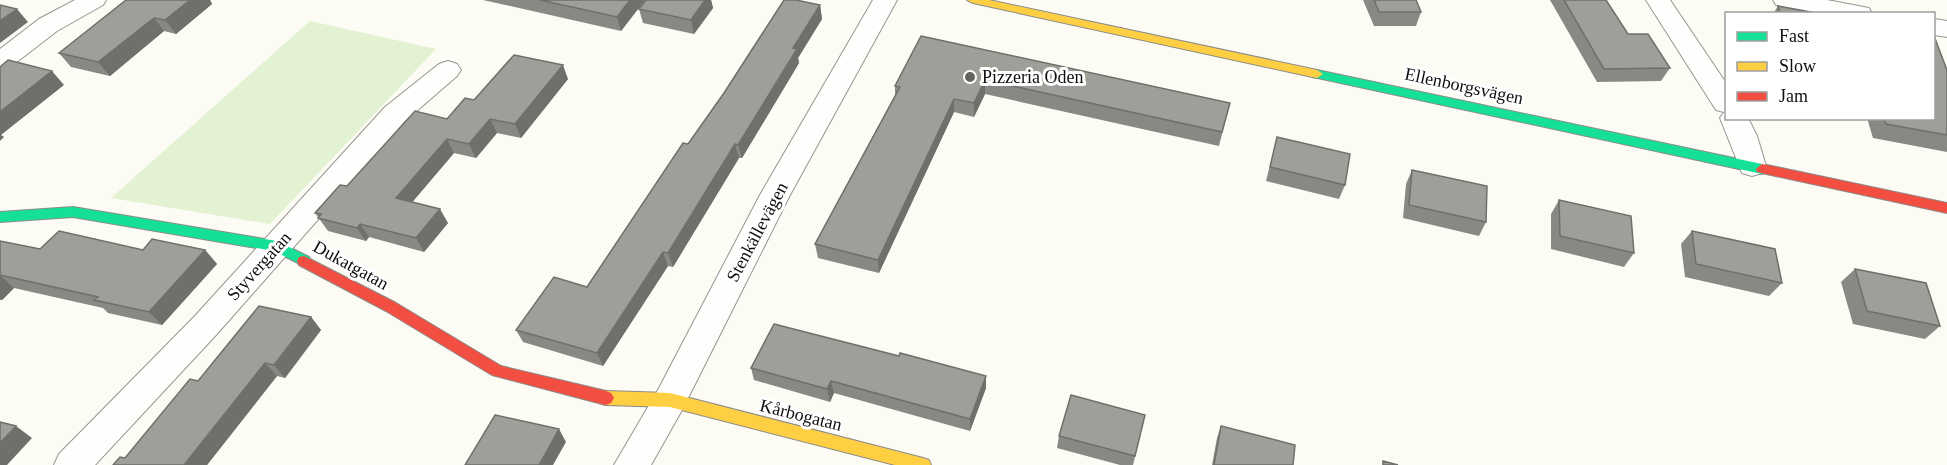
<svg xmlns="http://www.w3.org/2000/svg" width="1947" height="465" font-family="Georgia,serif">
<rect width="100%" height="100%" fill="#fcfbf4"/>
<!-- green -->
<path fill="#e2f2d3" d="M310,21L436,49L270,224L111,198Z"/>
<g fill="none" stroke-linecap="round" stroke-linejoin="round">
<!-- street casing -->
<g stroke="#969592" stroke-width="2">
<path id="street" d="M75,0H106L103,5L57,31L9,68L0,71V49L39,19Z
M873,0H897L790,195L682,410L651,465H614L658,390L760,195Z
M1646,0H1670L1726,83V118H1748L1757,136L1766,166L1762,173L1752,176L1742,173L1720,118L1724,112L1716,110Z
M1773,0H1827L1869,8L1872,14H1816L1776,5Z
M1934,19L1947,21V37L1934,35Z
M448,61L457,64L461,70L457,76L405,121L216,335L95,465H54L59,454L194,317L385,107L439,64Z"/>
</g>
<!-- fast casing -->
<g stroke="#8c8c89" stroke-width="2">
<path id="fast" d="M1317,70L1762,164L1768,169L1762,174L1313,77L1311,74L1313,71Z
M73,207L277,241L309,257L311,261L309,265L304,266L274,251L73,217L0,222V212Z"/>
</g>
<!-- slow casing -->
<g stroke="#8c8c89" stroke-width="2">
<path id="slow" d="M967,0H989L1317,70L1323,74L1317,78L973,3Z
M606,391L670,393L923,458L929,460L931,465H895L670,407L606,405L601,403L598,398L601,393Z"/>
</g>
<!-- jam casing -->
<g stroke="#8c8c89" stroke-width="2">
<path id="jam" d="M1762,164L1947,203V213L1757,172L1756,169Z
M304,256L396,303L501,366L606,391L611,393L614,398L611,403L606,405L492,375L386,311L299,265L297,261L299,257Z"/>
</g>
<!-- street -->
<use href="#street" fill="#fffefd" fill-rule="evenodd"/>
<!-- fast -->
<use href="#fast" fill="#16e098" fill-rule="evenodd"/>
<!-- slow -->
<use href="#slow" fill="#ffcf43" fill-rule="evenodd"/>
<!-- jam -->
<use href="#jam" fill="#f24e42" fill-rule="evenodd"/>
</g>
<!-- wall -->
<path fill="#898884" d="M126,0H210L212,4L176,34L164,31L110,76L71,67L59,53Z
M483,0H645L621,31Z
M646,0H711L713,8L694,34L643,23L639,9Z
M1363,0H1416L1421,12L1416,26H1374Z
M1550,0H1606L1628,34L1670,68L1661,81L1597,82Z
M820,5L822,19L798,58L799,63L742,158H739L673,267L668,266L603,366L523,342L516,330L587,287L688,144Z
M1778,6L1817,14H1773Z
M921,36L1230,103L1219,146L985,94L974,117L954,112L879,273L818,258L815,244L895,95V86Z
M1947,70V152L1873,138L1867,118H1934Z
M568,79L521,138L497,133L476,158L454,153L412,202L448,223L424,252L369,237L366,241L328,231L315,213L347,186L474,100Z
M1277,137L1345,185L1339,199L1266,181Z
M1412,170L1486,222L1479,236L1403,218L1406,184Z
M1559,200L1634,253L1624,267L1551,249V214Z
M1692,231L1782,283L1769,296L1685,277L1681,244Z
M0,241L40,249L205,250L217,264L162,325L108,313L103,308L14,288L2,300H0Z
M1855,269L1940,326L1925,339L1853,324L1841,282Z
M311,317L321,330L285,378L277,376L207,465H113L125,458L198,381Z
M899,356L986,388L970,431L834,393L830,402L754,380L751,368Z
M1145,415L1133,465H1120L1057,448L1059,436Z
M1221,426L1293,465H1212L1217,438Z"/>
<!-- shaded-wall -->
<path fill="#6f6f6b" d="M190,0H210L212,4L176,34L165,20Z
M630,0H645L621,31L617,17Z
M705,0H711L713,8L694,34L691,20Z
M820,5L822,19L798,58L799,63L742,158L738,145L793,48Z
M17,9L28,22L0,43V21Z
M154,18L164,31L110,76L98,62Z
M563,65L568,79L521,138L515,124Z
M52,71L64,85L1,135L4,137L0,141V112Z
M985,80V94L974,117V103Z
M954,99V112L879,273L878,260Z
M490,119L497,133L476,158L469,144Z
M447,139L454,153L404,212L396,198Z
M735,144L739,158L673,267L668,253Z
M440,209L448,223L424,252L416,238Z
M360,224L369,237L366,241L357,228Z
M205,250L217,264L162,325L149,312Z
M663,252L668,266L603,366L597,353Z
M0,275L14,288L2,300L0,299Z
M311,317L321,330L285,378L274,365Z
M265,363L277,376L207,465H184Z
M986,376V388L970,431V419Z
M831,381L834,393L830,402L827,389Z
M16,426L32,438L7,465H0V443Z
M559,429L566,442L553,465H539Z"/>
<!-- building -->
<path fill="#9f9e99" stroke="#6f6f6b" stroke-width="1.5" d="M126,0H190L165,20L154,18L98,62L59,53Z
M540,0H630L617,17Z
M646,0H705L691,20L639,9Z
M784,0H796L820,5L793,48L797,49L738,145L735,144L668,253L663,252L597,353L516,330L554,277L587,287L683,143L688,144L724,93Z
M1374,0H1416L1421,12H1379Z
M1564,0H1606L1628,34H1648L1670,68L1604,69Z
M0,5L17,9L0,21Z
M1778,6L1816,13L1817,14H1780Z
M921,36L1230,103L1222,132L985,80L974,103L954,99L878,260L815,244L900,87L895,86Z
M1934,36L1947,70V135L1886,124L1884,118H1934Z
M514,55L563,65L515,124L490,119L469,144L447,139L396,198L440,209L416,238L360,224L357,228L318,218L321,214L315,213L340,185L347,186L415,111L447,119L465,98L474,100Z
M8,60L52,71L0,112V67Z
M1277,137L1350,154L1345,185L1270,167Z
M1412,170L1487,186L1486,222L1409,205Z
M1559,200L1631,216L1634,253L1560,236Z
M59,231L143,250L152,239L205,250L149,312L94,300L98,297L0,275V241L40,249Z
M1692,231L1775,249L1782,283L1696,264Z
M1855,269L1926,283L1940,326L1867,311Z
M259,306L311,317L274,365L265,363L184,465H113L120,457L125,458L190,379L198,381Z
M774,324L899,356L900,353L986,376L970,419L831,381L827,389L751,368Z
M1071,395L1145,415L1135,456L1059,436Z
M495,415L559,429L539,465H465Z
M0,422L16,426L0,443Z
M1221,426L1295,445L1293,465H1214Z
M1383,461L1398,465H1383Z"/>
<!-- markers -->
<circle fill="#62625f" stroke="#fff" stroke-width="2" cx="970" cy="77" r="6"/>
<g text-anchor="middle" dominant-baseline="central" stroke-width="6" stroke-linejoin="round" paint-order="stroke">
<!-- poi labels -->
<g font-size="18" fill="#0f0f0f" stroke="#fff" text-anchor="start">
<text x="982" y="77">Pizzeria Oden</text>
</g>
<!-- street labels -->
<g font-size="18" fill="#0f0f0f" stroke="#fff">
<text transform="translate(1464 86) rotate(12)">Ellenborgsvägen</text>
<text transform="translate(757 232) rotate(-62)">Stenkällevägen</text>
<text transform="translate(351 265) rotate(29)">Dukatgatan</text>
<text transform="translate(259 266) rotate(-48)">Styvergatan</text>
<text transform="translate(801 415) rotate(14)">Kårbogatan</text>
</g>
</g>
<!-- legend -->
<rect x="1725" y="12" width="210" height="108" fill="#ffffff" stroke="#9f9f9f" stroke-width="1.5"/>
<rect x="1737" y="32" width="30" height="9" fill="#16e098" stroke="#9f9f9f" stroke-width="1.5"/>
<text x="1779" y="42" font-size="18" fill="#0f0f0f">Fast</text>
<rect x="1737" y="62" width="30" height="9" fill="#ffcf43" stroke="#9f9f9f" stroke-width="1.5"/>
<text x="1779" y="72" font-size="18" fill="#0f0f0f">Slow</text>
<rect x="1737" y="92" width="30" height="9" fill="#f24e42" stroke="#9f9f9f" stroke-width="1.5"/>
<text x="1779" y="102" font-size="18" fill="#0f0f0f">Jam</text>
</svg>
